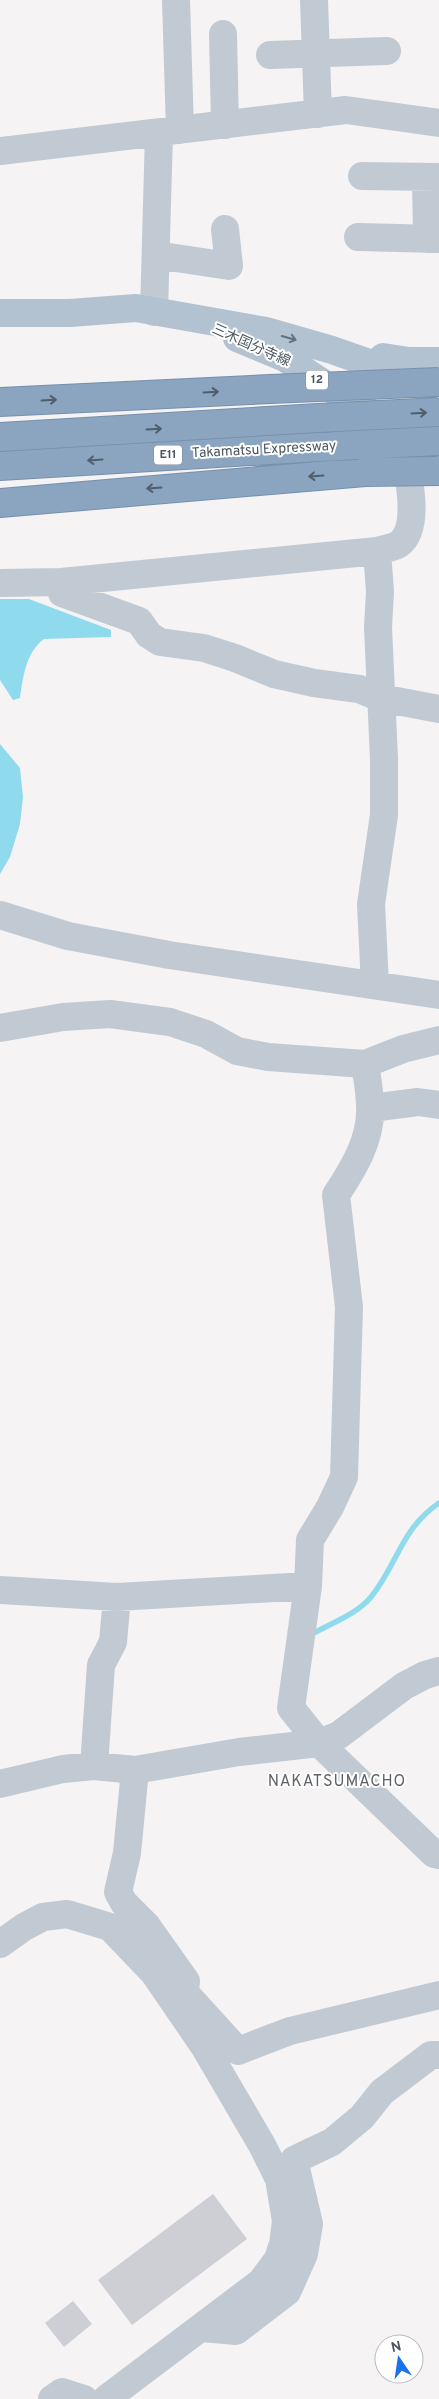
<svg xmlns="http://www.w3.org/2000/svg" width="439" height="2399" font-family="Overpass,'Noto Sans JP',sans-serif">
<rect width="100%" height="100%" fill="#f5f3f3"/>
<!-- water -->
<path fill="#90daee" d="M0,599H29L111,630V637L44,639C26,652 23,677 20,698L13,700L0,680Z
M0,744L20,768L23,797L20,824L10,857L0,874Z"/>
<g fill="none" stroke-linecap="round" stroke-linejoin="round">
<!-- stream -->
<path stroke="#90daee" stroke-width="5.5" d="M316,1632C334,1622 358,1613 371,1597C398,1564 400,1530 439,1503"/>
</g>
<!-- building -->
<path fill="#cdcfd5" d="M213,2194L247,2239L132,2325L98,2280Z
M73,2301L92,2324L64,2347L45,2323Z"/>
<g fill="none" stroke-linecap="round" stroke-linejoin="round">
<!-- highway casing -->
<g stroke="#7690ad" stroke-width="30">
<path id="highway" d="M0,402L270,389
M0,437L318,418
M0,466L336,446
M0,503L365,472"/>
</g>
<!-- minor -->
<path stroke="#c1cad2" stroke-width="28" d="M176,0L180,130
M314,0L318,114
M223,34L225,125
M270,55L387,51
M0,151L346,110L439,123
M362,176L439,177
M426,177L427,239
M358,237L439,239
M156,255L229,266L225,229
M154,312L159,133
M61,582L62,593L139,621L149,635L160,642L204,648L235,658L274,674L314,683L359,689L381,698L439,709
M0,583L61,582L377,551C383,549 393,548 399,544C422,527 407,472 404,447
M0,915L68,936L169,955L439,995
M375,985L371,904L384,815V759L378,627L380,592L377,551
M0,1028L63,1017L110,1014L170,1022L206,1034L237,1051L268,1057L365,1064L403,1049L439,1040
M365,1064C367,1078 370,1092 370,1106C372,1139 353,1169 336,1195L349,1307L344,1477L330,1507L310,1540L308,1586L291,1708L319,1743L434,1854L439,1855
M371,1108L418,1102L439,1105
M0,1590L117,1597L308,1586
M94,1766L101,1665L113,1642L117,1597
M135,1770L127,1853L118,1892L124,1903L147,1926L186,1981L185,1992L174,1999
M0,1784L63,1769L94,1766L135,1770L239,1752L319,1743L339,1735L404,1686L425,1675L439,1671
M0,1944L24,1927L43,1917L67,1914L110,1927L154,1973L204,2046L262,2145L279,2179L286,2221L283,2244L278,2259L261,2282L106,2399
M186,1994L238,2051L290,2031L439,1995
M202,2328L236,2331L287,2292L304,2254L309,2224L294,2160L332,2142L362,2117L382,2092L431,2055H439
M52,2399L62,2392L84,2399"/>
<!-- major -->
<path stroke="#b3c2d1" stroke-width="28" d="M0,313H70L136,308L266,331L332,350L426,383
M237,338L285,358L338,393L431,449
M383,357L409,361H439"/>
<!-- highway -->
<use href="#highway" stroke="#8ba5c1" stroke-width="28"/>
<!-- highway-bridge casing -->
<g stroke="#7690ad" stroke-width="30" stroke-linecap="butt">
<path id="highway-bridge" d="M270,389L439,382
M318,418L439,412
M336,446L439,441
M365,472L439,471"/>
</g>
<!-- highway-bridge -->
<use href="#highway-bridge" stroke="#8ba5c1" stroke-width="28"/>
</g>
<!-- one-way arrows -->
<defs><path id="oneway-shaft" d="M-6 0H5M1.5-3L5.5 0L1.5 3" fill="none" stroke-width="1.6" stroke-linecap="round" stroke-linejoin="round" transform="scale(1.25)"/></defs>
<use stroke="#64717d" href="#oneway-shaft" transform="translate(289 338) rotate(16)"/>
<g stroke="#505e6b">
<use href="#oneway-shaft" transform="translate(211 392) rotate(-3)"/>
<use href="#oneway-shaft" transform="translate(49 400) rotate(-3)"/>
<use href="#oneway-shaft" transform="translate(419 413) rotate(-3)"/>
<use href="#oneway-shaft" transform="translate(154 429) rotate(-3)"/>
<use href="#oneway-shaft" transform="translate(95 460) rotate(176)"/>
<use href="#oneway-shaft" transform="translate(316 476) rotate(176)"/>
<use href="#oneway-shaft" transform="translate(154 488) rotate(176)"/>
</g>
<g text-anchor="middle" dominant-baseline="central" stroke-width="4" stroke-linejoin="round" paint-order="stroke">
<!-- shield labels -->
<g fill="#fff" stroke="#808990" stroke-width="1">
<rect x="306" y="370.5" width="22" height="19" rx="4"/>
<rect x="154" y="445.5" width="28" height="19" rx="4"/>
</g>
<g font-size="12" font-weight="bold" fill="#4a5661">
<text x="317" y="380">12</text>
<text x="168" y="455">E11</text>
</g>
<!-- street labels -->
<g font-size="14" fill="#4a5661" stroke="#fff">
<text transform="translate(251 346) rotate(24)">三木国分寺線</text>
<text transform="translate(264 450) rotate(-3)">Takamatsu Expressway</text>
</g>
<!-- quarter labels -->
<g font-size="16" letter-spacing="1" fill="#5f6368" stroke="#fff">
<text x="337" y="1782">NAKATSUMACHO</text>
</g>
</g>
<!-- north arrow -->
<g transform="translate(399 2359) rotate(347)"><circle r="24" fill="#ffffff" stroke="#b7bbc0"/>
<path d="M0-4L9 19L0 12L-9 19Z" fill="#1a73e8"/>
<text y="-8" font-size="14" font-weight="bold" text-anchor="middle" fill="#4a5661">N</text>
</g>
</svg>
